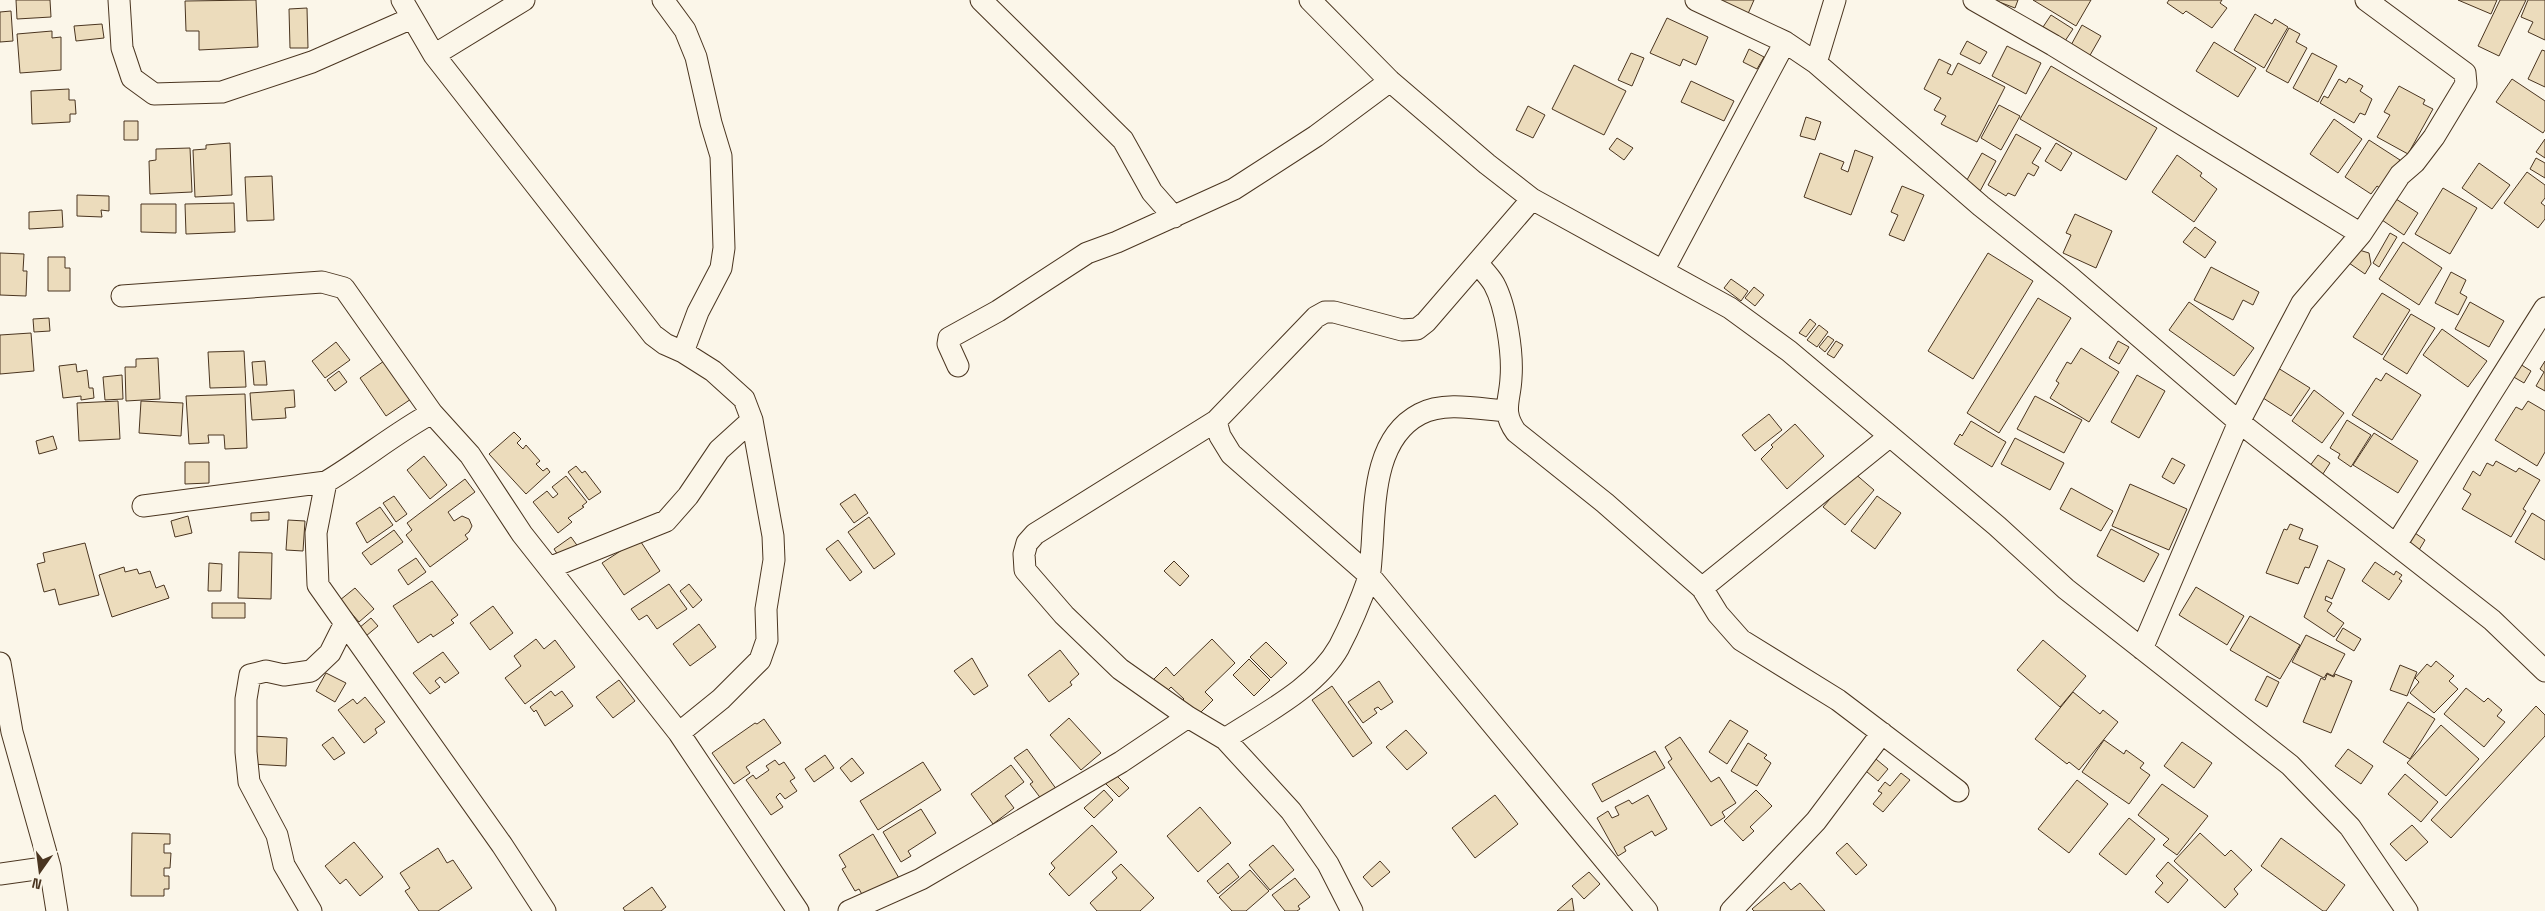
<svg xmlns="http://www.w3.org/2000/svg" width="2545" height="911" font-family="'Space Grotesk',sans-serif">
<rect width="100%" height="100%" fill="#fbf6e9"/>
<!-- building -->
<path fill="#ecdcbc" stroke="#4a3520" d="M16,0H50L51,17L17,19Z
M256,0L258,47L199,50V31H186L185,1Z
M1711,0H1754L1747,16Z
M1994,0H2018L2015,8Z
M2033,0H2091L2076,26Z
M2169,0H2222L2220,3L2227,8L2212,28L2186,11L2183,14L2167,3Z
M2458,0H2497L2491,14Z
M2500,0H2526L2499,56L2478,46Z
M2528,0H2545V40L2528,32L2533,22L2521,17Z
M307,8L308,48H290L289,9Z
M11,11L13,41L0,42V12Z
M2255,14L2272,24L2275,19L2288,27L2264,68L2234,50Z
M2051,15L2073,29L2065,41L2043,27Z
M1667,18L1708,37L1696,65L1683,59L1680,66L1650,53Z
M102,24L104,38L76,41L74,26Z
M2082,25L2101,36L2089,57L2070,47Z
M2289,28L2300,34L2296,42L2307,48L2288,83L2266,71Z
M52,31V38L61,37V70L20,73L17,34Z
M1967,41L1987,52L1980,64L1960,54Z
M2214,42L2256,68L2238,97L2196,71Z
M2007,46L2041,63L2026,94L1992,76Z
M1749,49L1764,57L1757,69L1743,62Z
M2542,50L2545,51V87L2528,79Z
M1631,53L1644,58L1632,86L1618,80Z
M2312,53L2337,66L2318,102L2293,88Z
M1939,59L1951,65L1947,73L1952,75L1958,63L2005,87L1977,142L1941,124L1946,116L1934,110L1941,98L1924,89Z
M1574,65L1626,91L1604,135L1552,109Z
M2051,66L2157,128L2126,180L2020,119Z
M2349,78L2363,86L2360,91L2372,99L2365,115L2360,113L2354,123L2320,103L2324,96L2328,98L2339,79L2346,83Z
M2512,79L2545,101V130L2543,133L2496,102Z
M1691,81L1734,101L1724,121L1681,102Z
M2399,86L2425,100L2423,104L2433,109L2408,154L2377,137L2390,115L2384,112Z
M69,89V100H75L76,114H70V122L32,124L31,91Z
M1999,105L2020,116L2001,150L1981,138Z
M1528,106L1545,115L1533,138L1516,130Z
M1806,117L1821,122L1815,140L1800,136Z
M2334,119L2362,139L2338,173L2310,154Z
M124,121H138V140H124Z
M2016,134L2041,148L2032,163L2039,167L2034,176L2028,173L2015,196L2008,193L2006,196L1988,185Z
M1617,138L1633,148L1624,160L1609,149Z
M2545,139V158L2536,152Z
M2369,140L2400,160L2381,189L2377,186L2371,194L2345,177Z
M230,143L232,195L195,197L193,150L206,149V145Z
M2056,143L2072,153L2061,171L2045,161Z
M190,148L192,192L150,194L149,161L156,160V149Z
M1855,150L1873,157L1851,215L1804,197L1820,153L1844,162L1841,169L1848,172Z
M1982,153L1996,161L1978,195L1963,187Z
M2177,155L2202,173L2200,176L2217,189L2194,222L2152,192Z
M2536,158L2545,163V178L2530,169Z
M2479,163L2510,185L2492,209L2462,188Z
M2527,172L2545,185V198L2541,203L2545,206V219L2538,228L2504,203Z
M272,176L274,220L247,221L245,177Z
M1902,186L1924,195L1904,241L1889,235L1898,215L1891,212Z
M2443,188L2477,208L2450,254L2415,234Z
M77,195L109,196V211L101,210L102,217L77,216Z
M2396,199L2418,213L2404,235L2382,220Z
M234,203L235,232L186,234L185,204Z
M141,204H176V233L141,232Z
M62,210L63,227L29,229V212Z
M2075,214L2112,231L2096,268L2063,253L2071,235L2066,233Z
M2195,227L2216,242L2205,258L2183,242Z
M2390,233L2397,237L2379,267L2373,263Z
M2403,242L2442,268L2419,305L2379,279Z
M2359,250L2369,253L2371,264L2365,274L2349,263Z
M0,253L24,254L23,271H27L26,296L0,295Z
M1988,253L2033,281L1973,379L1928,351Z
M48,257H65V268H70V291H48Z
M2211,267L2259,292L2253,305L2243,300L2233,320L2194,300Z
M2451,272L2466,280L2460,293L2467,297L2458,315L2435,303Z
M1731,279L1748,291L1741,301L1724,288Z
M1754,287L1764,295L1755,306L1745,298Z
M2382,293L2410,310L2382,355L2353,337Z
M2038,298L2071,318L1999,433L1967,413Z
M2189,302L2254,348L2234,376L2169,330Z
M2470,302L2504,321L2489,347L2455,329Z
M2411,314L2435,328L2407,374L2383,359Z
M49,318L50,331L34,332L33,319Z
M1810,319L1816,324L1806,337L1799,333Z
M1819,325L1828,332L1817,347L1807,340Z
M2442,329L2487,361L2468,387L2423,355Z
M31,333L34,371L0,374V335Z
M1828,336L1834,340L1825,352L1819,347Z
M1836,341L1843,345L1834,358L1827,354Z
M2118,341L2129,347L2119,364L2109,358Z
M336,342L350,360L325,378L312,361Z
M2081,348L2119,372L2089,422L2050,398L2059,383L2056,381L2067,362L2071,364Z
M244,351L246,387L210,388L208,352Z
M158,358L160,399L126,401L125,367H136V359Z
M265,361L267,385H254L252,362Z
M384,361L411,399L386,416L360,378Z
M2545,361V391L2536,386L2544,372L2540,369Z
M76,364L77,372L87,370L89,388H93L94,398L81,400V396L63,398L59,366Z
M2520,364L2531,371L2524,383L2512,376Z
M2278,368L2310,388L2291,416L2260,396Z
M339,371L347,382L335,391L327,380Z
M2386,373L2421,395L2392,440L2352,415L2376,378L2381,381Z
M122,375L123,399L105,400L103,377Z
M2137,375L2165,391L2139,438L2111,422Z
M294,390L295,407L285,408L286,418L252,420L250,393Z
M2314,390L2344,413L2322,443L2292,421Z
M245,394L247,448L225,449L224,435H208L209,443L189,444L186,396Z
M2035,396L2082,420L2064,453L2017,429Z
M118,401L120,439L79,441L77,403Z
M141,401L183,403L181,436L139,433Z
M2528,401L2545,411V452L2537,466L2495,440L2516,407L2522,410Z
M1769,414L1782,430L1755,451L1742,435Z
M2347,420L2371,435L2351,467L2338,458L2340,454L2330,448Z
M1971,421L2006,442L1992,467L1954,444L1960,434L1962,436Z
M1795,424L1824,456L1787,489L1761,459L1773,447L1771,445Z
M514,432L521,439L517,443L523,449L526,445L540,461L536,464L543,471L547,468L550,472L526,494L489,454Z
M2374,433L2418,461L2398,493L2353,465Z
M53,436L57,449L39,454L36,441Z
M2015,438L2064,463L2050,490L2001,464Z
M2318,455L2330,463L2319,480L2306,471Z
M424,456L447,485L430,499L407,470Z
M2172,458L2185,465L2174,484L2162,477Z
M2496,461L2516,472L2519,468L2540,480L2523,509L2526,511L2511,537L2462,509L2471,494L2463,489L2473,471L2480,476L2487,463L2493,466Z
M185,462H209V483L185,484Z
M576,466L582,473L585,471L601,492L589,500L568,472Z
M1853,472L1874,490L1845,525L1823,507Z
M566,476L587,502L582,506L584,507L568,518L572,522L558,533L533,502L547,491L553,498L558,494L552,487Z
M465,479L475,492L448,512L454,521L462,516L469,519L472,526L469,532L465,535L468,539L430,567L406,535L412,530L407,523Z
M2130,484L2187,509L2169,550L2112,526Z
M2071,488L2113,511L2101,531L2060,509Z
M855,494L868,513L854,523L840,504Z
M394,496L407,514L396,522L383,503Z
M1877,496L1901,513L1875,549L1851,531Z
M380,507L393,525L367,543L356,523Z
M269,512V520L251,521V513Z
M2532,513L2545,521V560L2515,542Z
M188,516L192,533L175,537L171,521Z
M869,517L895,554L874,569L848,532Z
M288,520L305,521L303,551L286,550Z
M2290,524L2303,529L2299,539L2318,546L2309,568L2305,567L2298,584L2266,573L2284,529L2287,530Z
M2111,529L2159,554L2144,582L2097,556Z
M394,530L403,542L371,565L362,553Z
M2415,533L2425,540L2419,550L2408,544Z
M571,537L579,548L562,561L554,549Z
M639,539L660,571L624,595L602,563Z
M838,540L862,572L850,581L826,549Z
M85,543L99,595L59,605L55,589L44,592L37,564L45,562L43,553Z
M239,552L272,553L271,599L238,598Z
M416,558L426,572L408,585L398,570Z
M2328,560L2345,569L2332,599L2326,596L2325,600L2332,603L2327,611L2344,623L2334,637L2304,617Z
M1174,561L1189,576L1180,586L1164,571Z
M2375,562L2394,575L2396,571L2402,575L2399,579L2402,581L2389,600L2362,581Z
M209,563L222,564L221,591H208Z
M124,567L125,572L137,569L139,574L150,571L156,588L164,585L169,598L112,617L99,575Z
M432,581L458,615L451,620L454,623L433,637L431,634L418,643L393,606Z
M669,584L687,609L657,629L647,615L639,620L631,609Z
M689,584L702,600L693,608L680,591Z
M2196,587L2244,616L2227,645L2179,615Z
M355,588L374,609L359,622L340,600Z
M212,603H245V618H212Z
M493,606L513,633L490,650L470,623Z
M2250,616L2300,645L2280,679L2230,650Z
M371,618L378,626L366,636L359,628Z
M699,624L716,647L690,666L673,644Z
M2343,628L2361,639L2354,651L2336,640Z
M2306,635L2345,654L2333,676L2327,673L2324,678L2292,662Z
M536,639L544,649L555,640L575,667L525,704L505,678L521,666L514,656Z
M1212,639L1235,663L1205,692L1213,700L1194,719L1179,704L1184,699L1171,687L1165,693L1152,681L1166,667L1174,676Z
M2043,640L2086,676L2060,707L2017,670Z
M1266,642L1287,663L1271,678L1250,657Z
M1060,650L1079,674L1070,682L1072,685L1049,702L1028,675Z
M443,652L459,673L445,683L440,677L435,681L440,687L430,694L413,673Z
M972,658L988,686L974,695L954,671Z
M1249,659L1270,680L1254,696L1233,675Z
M2436,661L2454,676L2449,681L2458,689L2434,713L2410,693L2419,682L2415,678L2427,664L2431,667Z
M2400,665L2417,672L2407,696L2390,690Z
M326,673L346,683L335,702L316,691Z
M2327,674L2334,677L2335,674L2352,681L2331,733L2303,722L2321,678L2325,680Z
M2267,676L2279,682L2267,707L2255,700Z
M619,680L635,701L613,718L596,697Z
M1379,681L1393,702L1381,710L1378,707L1374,709L1377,713L1363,723L1348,702Z
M1332,686L1372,743L1353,757L1312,700Z
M2466,688L2484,702L2488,698L2502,710L2497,716L2505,722L2484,747L2444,714Z
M551,691L555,696L562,691L573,706L545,726L536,710L534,712L530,707Z
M2073,692L2100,714L2103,710L2118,722L2079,770L2069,762L2067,764L2035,739Z
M365,697L385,722L375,729L377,733L364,743L338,710L353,699L357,704Z
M2408,702L2435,719L2410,759L2383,742Z
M2536,706L2545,715V736L2451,838L2431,820Z
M1069,718L1101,753L1081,770L1050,735Z
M764,719L781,743L746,767L750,773L734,784L712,753L755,723L757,724Z
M1730,720L1748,731L1727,764L1709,752Z
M2441,725L2479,759L2446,796L2407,763Z
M1406,730L1427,753L1407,770L1386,747Z
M252,736L287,738L286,766L251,764Z
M333,737L345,753L334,760L322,745Z
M1680,737L1711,782L1719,777L1736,803L1722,812L1725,817L1711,826L1668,762L1672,759L1665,747Z
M2104,740L2124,754L2126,750L2144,763L2140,768L2150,775L2129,804L2082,772Z
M2182,742L2212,763L2194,788L2164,766Z
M1748,743L1767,755L1764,758L1771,763L1757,786L1731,771Z
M1027,749L1057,790L1042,800L1030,784L1033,782L1014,758Z
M2348,749L2373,766L2361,784L2335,766Z
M1655,751L1665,768L1602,802L1592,784Z
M825,755L834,768L814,782L805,769Z
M1871,755L1888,769L1878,781L1861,767Z
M852,758L864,773L851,782L840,768Z
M775,760L779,765L784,762L795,778L790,781L797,791L785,799L780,793L776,797L783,807L771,815L746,780L753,775L756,779L769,770L766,766Z
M923,762L941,790L878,830L860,801Z
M1011,765L1024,782L1005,796L1014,808L993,824L971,794Z
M1901,773L1910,780L1883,812L1873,804L1882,793L1878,791L1885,782L1890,786Z
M1115,774L1129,788L1119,797L1105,783Z
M2405,774L2438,802L2421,822L2388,794Z
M2077,780L2108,804L2069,853L2038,829Z
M2162,784L2208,816L2177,855L2163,845L2169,839L2138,815Z
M1104,790L1113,800L1094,818L1084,808Z
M1756,790L1772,806L1750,827L1754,831L1743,841L1724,821Z
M1495,795L1518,824L1475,858L1452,828Z
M1648,795L1667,829L1655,836L1652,831L1624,847L1626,851L1618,856L1597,818L1608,811L1612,818L1619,815L1615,807L1629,800L1632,804Z
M1200,807L1231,843L1198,872L1167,836Z
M921,809L936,833L908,851L911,856L901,862L883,832Z
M2129,818L2155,839L2126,875L2099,854Z
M1092,825L1117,852L1069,896L1049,874L1055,868L1051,863Z
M2412,825L2428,842L2406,861L2390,844Z
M132,833L170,834V844H164V853H171L170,868H164V876H169V889H164V896H131Z
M2200,833L2225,856L2231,850L2252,870L2234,889L2238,894L2225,908L2174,861Z
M873,834L899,878L864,898L859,889L855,891L842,869L846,867L839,855Z
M2281,838L2345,885L2326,911H2323L2261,866Z
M354,842L383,877L360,896L346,879L340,884L325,866Z
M1847,843L1867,865L1856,875L1836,853Z
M1273,845L1294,870L1270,890L1249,865Z
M438,848L447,863L453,860L472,888L438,911H419L405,891L410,888L400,873Z
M1380,861L1390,872L1372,887L1363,877Z
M2168,862L2188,880L2168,903L2155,892L2163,883L2156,876Z
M1228,863L1239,877L1218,894L1207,881Z
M1121,864L1154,898L1140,911H1097L1090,903L1117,878L1112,872Z
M1250,870L1269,891L1246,911H1232L1219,897Z
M1589,872L1600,884L1584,899L1572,886Z
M1295,878L1310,897L1298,906L1300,909L1297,911H1285L1272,895Z
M1784,882L1791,890L1800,883L1825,911H1754L1752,909Z
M652,887L666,907L661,911H625L623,908Z
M1572,898L1574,911H1557Z"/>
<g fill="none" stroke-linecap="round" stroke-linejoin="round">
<!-- minor casing -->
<g stroke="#4a3520" stroke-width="23">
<path id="minor" d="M119,0L122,48L132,78L154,94L222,92L312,62L412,18
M402,0L434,55L653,335L665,344L683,352L713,371L744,399L752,420L773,536L774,560L766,609L767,640L760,660L721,699L679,733
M663,0L685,30L696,57L711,123L721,156L724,248L721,268L698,312L683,352
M981,0L1123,140L1152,192L1174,217
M1310,0L1390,81L1487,164L1532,199L1730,308L1789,351L1997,526L2066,589L2290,765L2350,827L2407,911
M1696,0L1785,42L1816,63L1981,206L2070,277L2239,422L2492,620L2545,671
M1974,0L2053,45L2361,234
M434,55L524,0
M1816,63L1835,0
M1477,263C1483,270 1490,277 1494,284C1506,306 1513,353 1511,378C1510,401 1501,411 1516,432L1605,503L1702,588L1718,614L1741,640L1838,700L1958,791
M1663,271L1785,42
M122,296L322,282L344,288L432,413
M958,366L948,344L949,338L998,311L1087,253L1117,242L1234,189L1316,136L1390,81
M1216,421L1220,436L1231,454L1369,575L1647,911
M143,506L326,482
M2397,543L2545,308
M549,568L666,521L688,496L719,450L752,420
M1702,588L1890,436
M2142,649L2239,422L2302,303L2361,234L2400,175L2415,162L2434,137L2466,84L2465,73L2366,0
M0,663L12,732L50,867L57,911
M1225,739C1263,714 1316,688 1339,647C1350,626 1361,600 1369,577C1371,568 1371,556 1372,547C1375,501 1374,438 1420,414C1444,401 1480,409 1506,411
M0,874L50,867
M311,911L284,865L277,835L249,782L246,752V699L250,675L266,671L284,675L311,671L330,653L345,623
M545,911L502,845L318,585L316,533L326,482C363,460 395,433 432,413L470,455L522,534L679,733L798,911
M849,911L921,879L1121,762L1188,717
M1352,911L1328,864L1291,811L1225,739L1188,717L1120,669L1064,615L1025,570L1024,554L1027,543L1035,534L1216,421L1316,317L1325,312H1334L1402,330L1417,329L1426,322L1532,199
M1731,911L1816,821L1882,733"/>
</g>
<!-- minor -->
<use href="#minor" stroke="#fbf6e9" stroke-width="21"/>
</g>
<!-- north arrow -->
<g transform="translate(40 871) rotate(194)" stroke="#fbf6e9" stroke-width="4" paint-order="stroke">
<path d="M0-4L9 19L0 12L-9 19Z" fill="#4a3520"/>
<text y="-8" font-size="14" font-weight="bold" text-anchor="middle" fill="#4a3520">N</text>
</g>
</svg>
